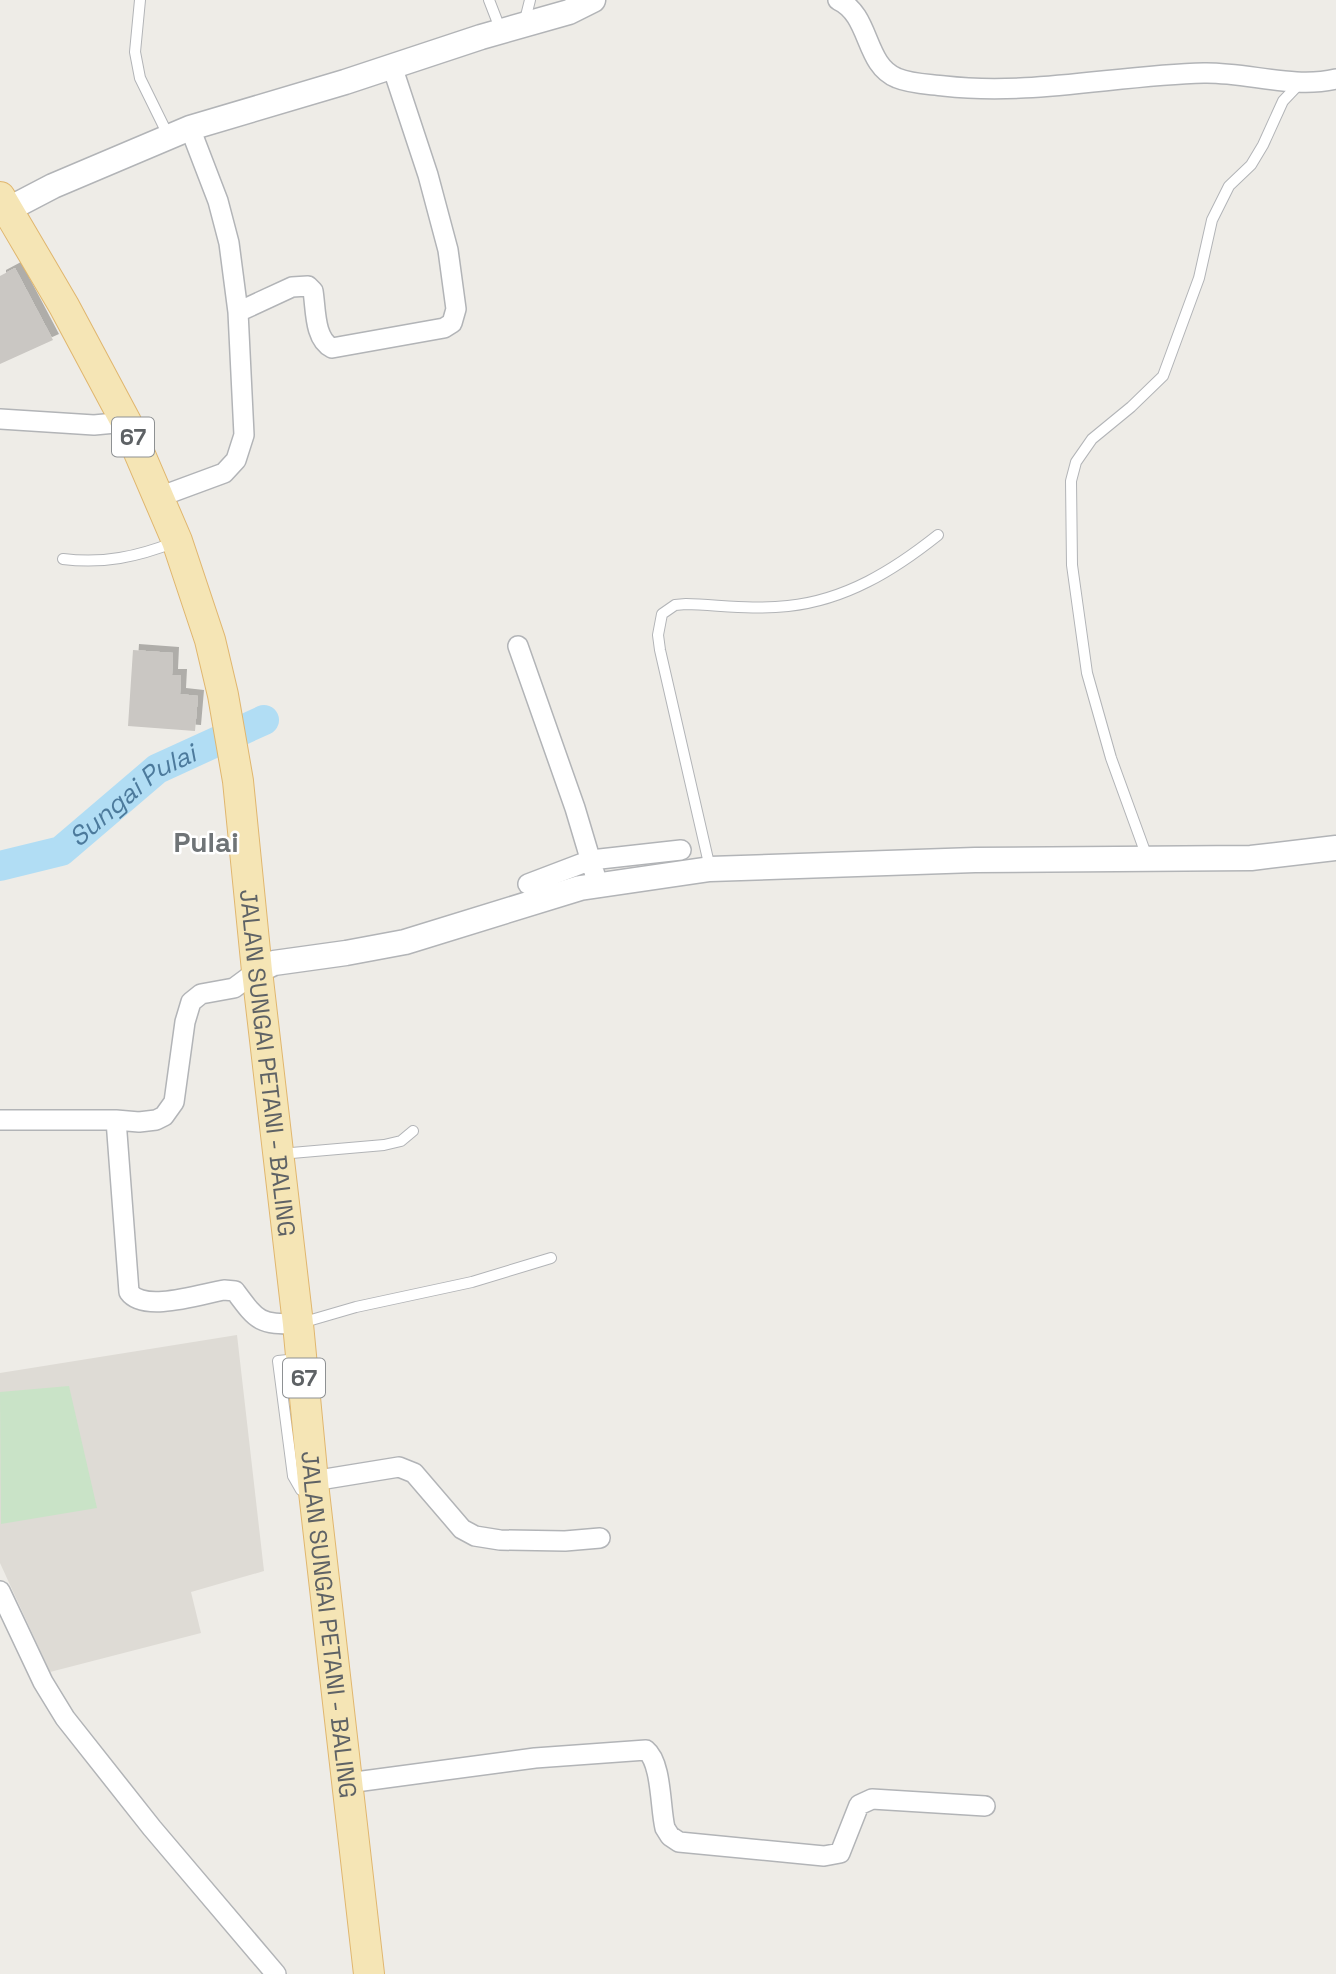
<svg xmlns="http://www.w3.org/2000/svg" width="1336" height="1974" font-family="'Space Grotesk',sans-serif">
<defs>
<filter id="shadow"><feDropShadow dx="6" dy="-6" stdDeviation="0" flood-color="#0004"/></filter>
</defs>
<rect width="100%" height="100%" fill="#eeece7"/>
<!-- education -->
<path fill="#dedbd5" d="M237,1335L264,1571L191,1592L201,1633L50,1672L0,1563V1373Z"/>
<!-- green -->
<path fill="#c9e3c7" d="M69,1386L97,1508L1,1524L0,1392Z"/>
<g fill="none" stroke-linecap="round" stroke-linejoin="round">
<!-- river -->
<path stroke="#b1ddf4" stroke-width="30" id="s1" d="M0,866L61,851L157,769L264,720"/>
</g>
<!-- building -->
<path fill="#cac7c3" filter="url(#shadow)" d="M15,268L53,340L0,364V276Z
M133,650L173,653L172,675H181L180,694L198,696L195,731L128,726Z"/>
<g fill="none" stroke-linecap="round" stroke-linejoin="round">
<!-- service casing -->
<g stroke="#b2b4b7" stroke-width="12">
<path id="service" d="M140,0L135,52L140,78L169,137
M489,0L501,31
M524,24L530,0
M63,559C103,564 137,557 175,542
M1147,857L1111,758L1087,673L1072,565L1071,481L1076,462L1092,439L1131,407L1163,376L1199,278L1212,220L1229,186L1251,165L1263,145L1283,101L1301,82
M710,868L660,650L658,635L662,614L675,605L686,604C720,605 754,610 788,606C846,600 894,570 938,535
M280,1154L384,1145L401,1141L413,1131
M301,1323L356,1307L472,1282L551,1258
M298,1359L278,1361L293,1476L301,1490L309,1492"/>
</g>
<!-- minor casing -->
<g stroke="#b2b4b7" stroke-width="22">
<path id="minor" d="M838,0C871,15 864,65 897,78C911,84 929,84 944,86C1032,96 1117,75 1204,73C1247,72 1293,89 1336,79
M238,312L292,287L308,286L313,291C316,309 314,339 332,348L444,328L452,323L456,309L448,250L428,175L392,66
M0,419L94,425L126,422
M159,497L224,473L236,460L244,435L238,312L229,243L218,201L190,128
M518,646L575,808L598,885
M528,884L591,860L681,850
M0,1120H116L139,1122L156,1120L164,1116L174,1102L185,1022L191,1002L201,994L234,988L257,971
M116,1120L129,1292C144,1313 201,1294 224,1290L235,1291C258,1322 259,1324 298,1324
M313,1481L399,1467L414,1473L462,1529L475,1536L500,1540L565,1541L600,1538
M0,1591L43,1682L65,1718L152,1828L276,1974
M348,1783L535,1758L646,1750C662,1763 660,1808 665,1828L670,1836L679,1842L824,1856L840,1853L859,1805L872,1799L985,1806"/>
</g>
<!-- tertiary casing -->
<g stroke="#b2b4b7" stroke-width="27">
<path id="tertiary" d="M7,210L53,186L190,128L345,82L481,37L569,12L593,0
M257,971L274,963L346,953L405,942L580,888L710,869L975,860L1251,858L1336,848"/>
</g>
<!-- primary casing -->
<g stroke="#e0b66e" stroke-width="32">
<g id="primary">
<path id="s2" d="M0,197L64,306L126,422L177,541L210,640L223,695L238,781L257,971L298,1324L314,1492L369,1974"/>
</g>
</g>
<!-- service -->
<use href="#service" stroke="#fff" stroke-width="10"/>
<!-- minor -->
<use href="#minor" stroke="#fff" stroke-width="19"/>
<!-- tertiary -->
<use href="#tertiary" stroke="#fff" stroke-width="24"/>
<!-- primary -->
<use href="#primary" stroke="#f5e5b5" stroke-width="30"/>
</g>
<g text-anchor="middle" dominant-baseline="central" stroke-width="5" stroke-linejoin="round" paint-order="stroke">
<!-- shield labels -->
<g fill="#fff" stroke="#8e9193" stroke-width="2">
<rect x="112" y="417.5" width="42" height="39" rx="5"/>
<rect x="283" y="1358.5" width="42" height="39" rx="5"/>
</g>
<g font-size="23" font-weight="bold" fill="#5e6265">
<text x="133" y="437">67</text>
<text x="304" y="1378">67</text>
</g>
<!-- street labels -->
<g font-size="24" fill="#5e6265" stroke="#fff">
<text stroke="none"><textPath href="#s2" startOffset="919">JALAN SUNGAI PETANI - BALING</textPath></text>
<text stroke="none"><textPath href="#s2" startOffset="1484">JALAN SUNGAI PETANI - BALING</textPath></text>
</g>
<!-- water labels -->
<g font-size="26" font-style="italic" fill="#4c7a9c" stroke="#fff">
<text stroke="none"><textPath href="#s1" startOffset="154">Sungai Pulai</textPath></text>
</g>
<!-- quarter labels -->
<g font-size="28" font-weight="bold" fill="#6f7477" stroke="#fff">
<text x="206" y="842">Pulai</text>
</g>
</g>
</svg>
